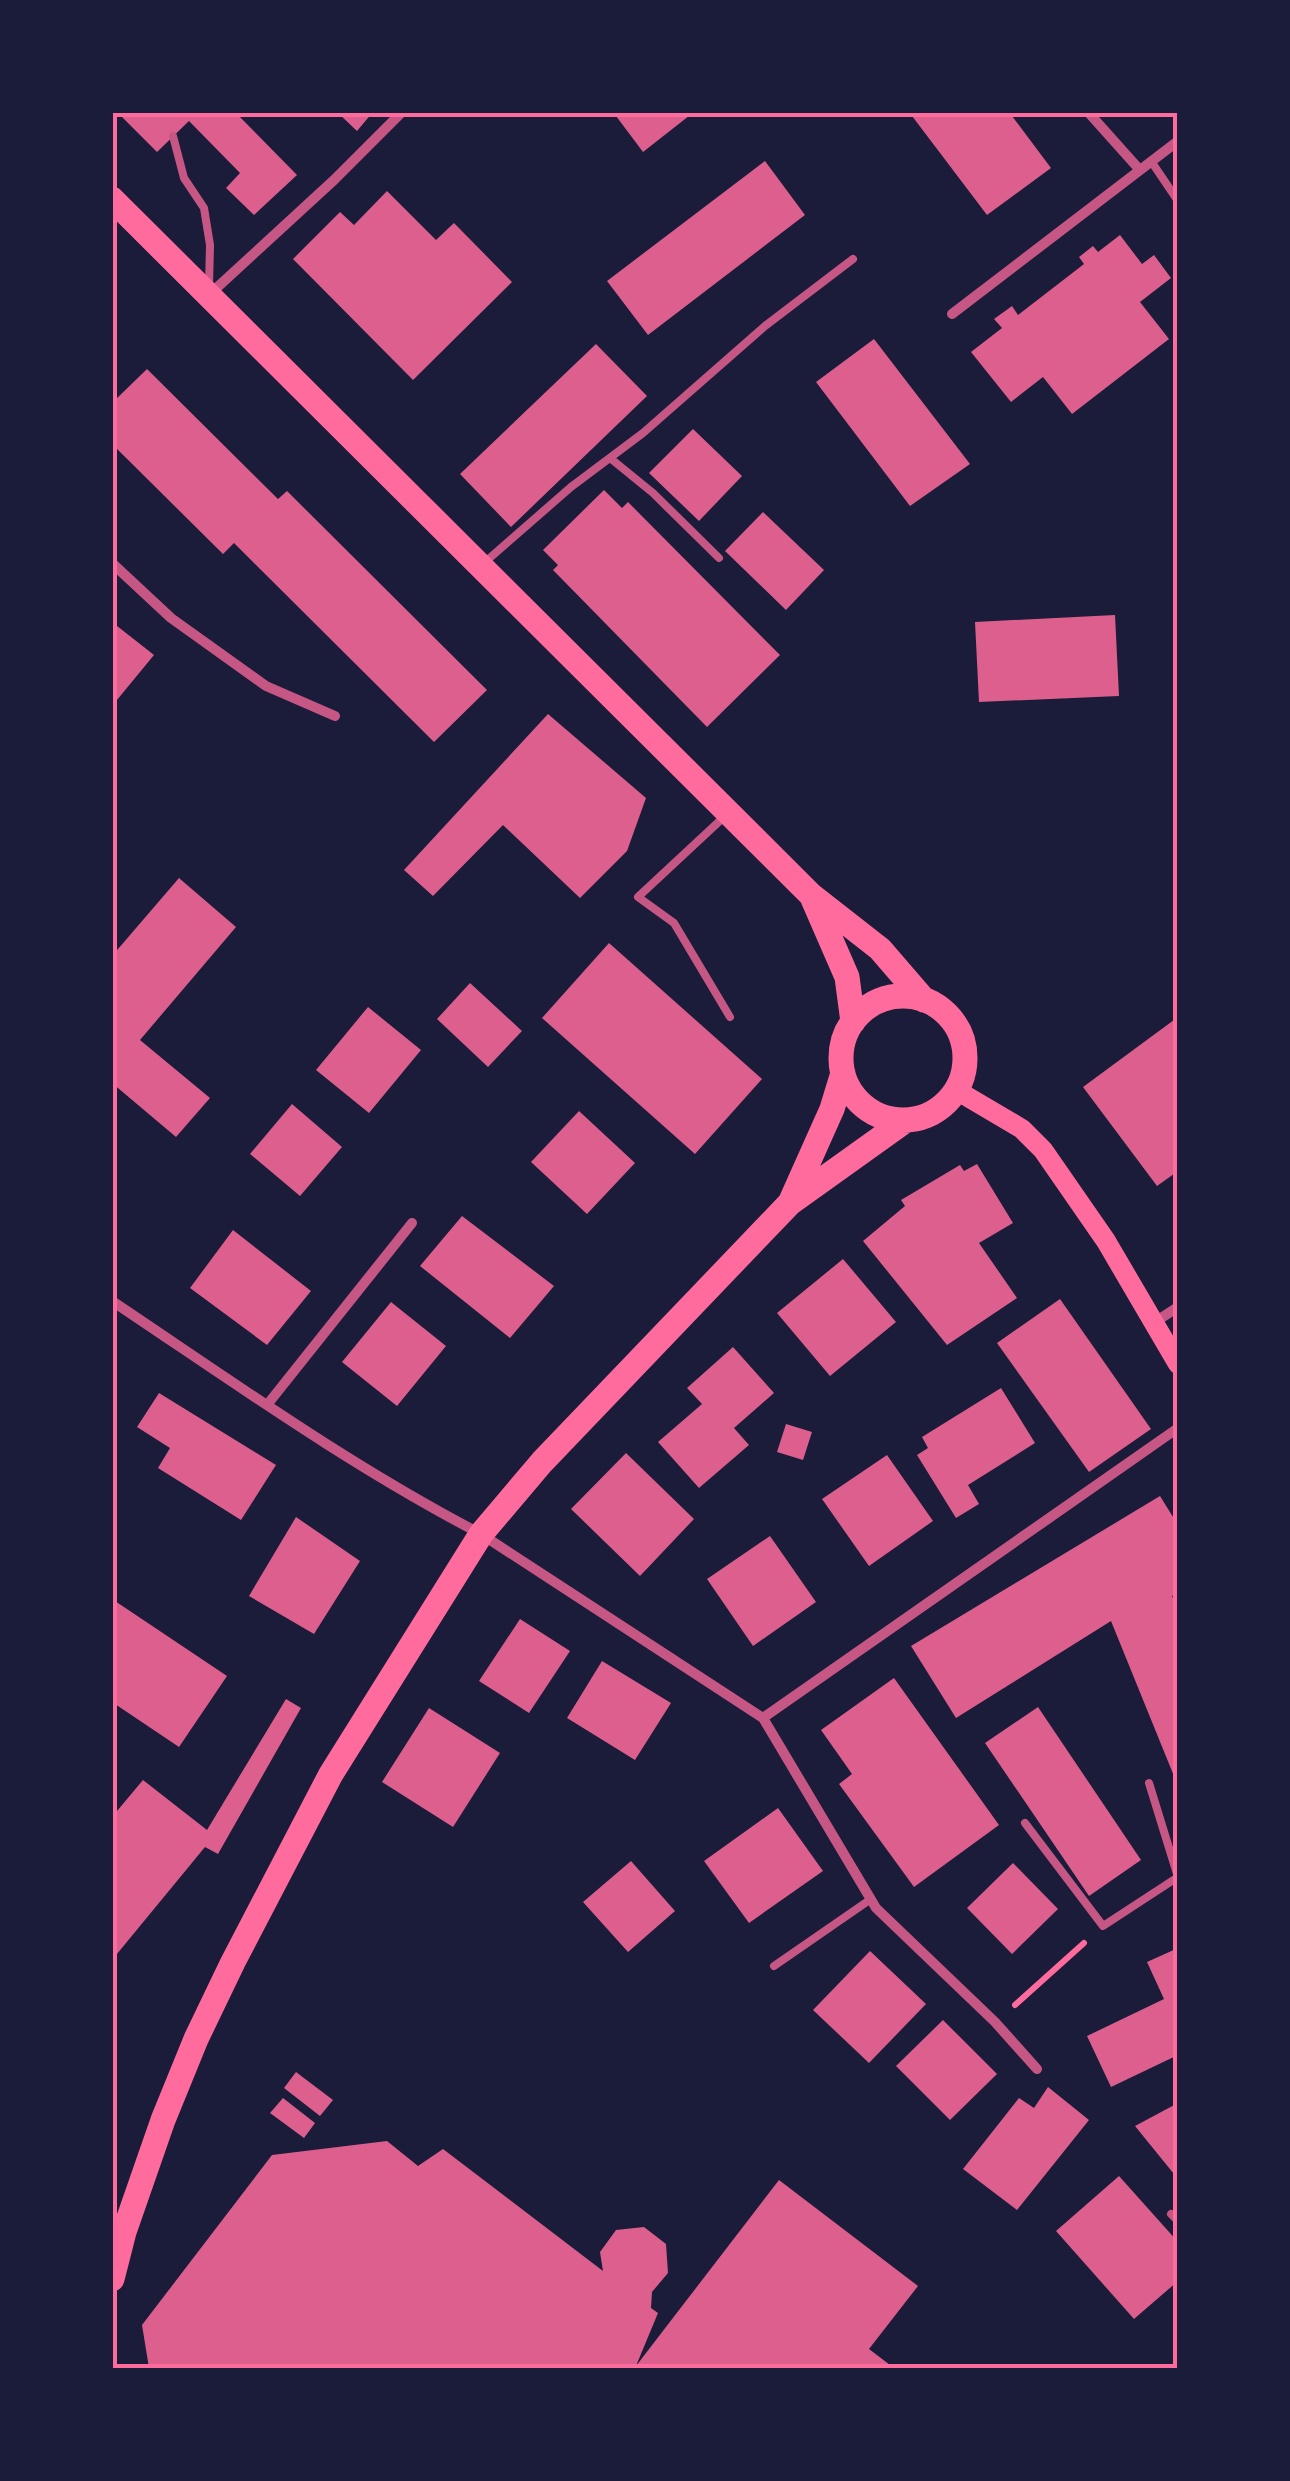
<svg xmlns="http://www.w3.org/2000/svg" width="1290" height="2481" font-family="'Zilla Slab',serif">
<rect width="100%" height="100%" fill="#1b1b3a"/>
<!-- building -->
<path fill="#dd5f8e" d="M117,112H235L297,175L254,215L226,188L240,173L189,121L157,152Z
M337,112H373L357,131Z
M613,112H694L643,152Z
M909,112H1009L1051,168L987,215Z
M765,161L805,215L648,335L607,281Z
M387,191L436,240L454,223L512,282L413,380L293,259L340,212L354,225Z
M1120,235L1142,264L1154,255L1171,278L1140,302L1169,339L1072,414L1043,377L1011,402L971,352L1002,328L994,319L1012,306L1018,315L1084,264L1079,257L1093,246L1098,252Z
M874,339L970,464L910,506L816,382Z
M596,344L647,396L511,527L460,474Z
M147,369L278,499L287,491L487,690L434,742L234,543L223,554L112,444V403Z
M693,429L742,476L699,521L649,473Z
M604,490L622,508L628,502L780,655L707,727L553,570L558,565L543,550Z
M763,512L824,570L786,610L725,551Z
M1115,615L1119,696L979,702L975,622Z
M112,622L154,655L112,706Z
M548,714L646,798L627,851L580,898L503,825L433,896L404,870Z
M179,878L236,927L140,1040L210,1098L176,1137L112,1083V956Z
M609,943L762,1079L695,1154L542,1018Z
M470,983L522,1031L488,1067L437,1019Z
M368,1007L421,1050L369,1113L316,1070Z
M1178,1017V1171L1157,1186L1083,1087Z
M292,1104L342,1147L300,1196L250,1154Z
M579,1111L635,1163L587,1214L531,1162Z
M977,1164L1013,1223L979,1243L1017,1298L947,1345L863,1241L905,1206L901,1200L960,1165L964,1171Z
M462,1216L554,1286L510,1338L420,1266Z
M233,1230L311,1291L267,1345L190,1288Z
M843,1259L896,1322L830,1376L777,1313Z
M1060,1299L1151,1429L1089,1472L997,1343Z
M391,1302L446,1346L397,1406L342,1362Z
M733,1347L774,1393L734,1428L749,1445L699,1488L658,1442L702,1404L687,1388Z
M1001,1388L1035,1443L968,1485L979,1504L956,1518L917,1455L928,1448L922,1437Z
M159,1393L276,1465L241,1520L158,1468L170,1448L137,1427Z
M786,1424L812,1432L803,1460L777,1452Z
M626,1453L694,1519L640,1576L571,1509Z
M887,1455L933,1521L869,1566L822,1499Z
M1160,1496L1178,1525V1594L1172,1596L1178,1609V1786L1111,1621L956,1718L911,1646Z
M296,1517L360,1561L314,1634L249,1596Z
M770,1536L816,1602L753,1646L707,1579Z
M112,1599L227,1676L179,1747L112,1702Z
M520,1619L570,1651L529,1713L479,1681Z
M602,1661L671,1703L635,1760L567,1718Z
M894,1678L999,1825L914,1887L839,1784L852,1774L821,1730Z
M286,1699L301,1708L218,1854L205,1847L112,1960V1817L143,1780L207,1830Z
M1038,1707L1141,1860L1089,1896L985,1743Z
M429,1708L500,1753L453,1827L382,1782Z
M778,1808L823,1871L749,1923L704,1861Z
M631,1861L675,1911L628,1952L583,1902Z
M1013,1863L1058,1909L1012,1954L967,1908Z
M1178,1948V2055L1111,2087L1087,2036L1164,1999L1147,1962Z
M870,1951L926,2004L869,2063L813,2010Z
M943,2020L997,2074L950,2120L896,2066Z
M296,2072L333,2100L320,2116L284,2088Z
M1048,2087L1089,2120L1017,2210L963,2169L1019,2098L1034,2108Z
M283,2098L315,2123L304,2138L270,2113Z
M1178,2103V2179L1135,2126Z
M387,2141L418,2166L443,2149L603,2271L600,2252L616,2230L644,2227L666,2244L668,2273L652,2292L651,2308L658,2313L636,2366L779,2180L918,2286L869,2349L894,2368H149L142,2325L272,2155Z
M1119,2176L1178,2242V2281L1134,2319L1056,2231Z"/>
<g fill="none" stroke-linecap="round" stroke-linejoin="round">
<!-- path -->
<path stroke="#ff6b9d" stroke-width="6" d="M1015,2005L1084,1943"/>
<!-- service -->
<path stroke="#c65784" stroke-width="8" d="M173,136L184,178L204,208L210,245L209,286
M1151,161L1178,201
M610,458L653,493L719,558
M484,563L571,487L643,433L765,326L853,259
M725,816L638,897L674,923L730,1017
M1149,1783L1178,1877
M1025,1823L1103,1926L1178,1877
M774,1966L871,1899
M1171,2214L1178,2221"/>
<!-- minor -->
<path stroke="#c65784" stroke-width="10" d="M1088,112L1139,169
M210,294L334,180L402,112
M952,314L1178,141
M112,563L171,618L266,686L335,716
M112,1301C233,1382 352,1467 481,1534L763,1718L876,1908L995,2022L1037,2069
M1155,1322L1178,1307
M267,1405L412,1223
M763,1718L1178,1428"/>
<!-- secondary -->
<path stroke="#ff6b9d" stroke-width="20" d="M956,1090L1022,1129L1043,1150L1106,1241L1178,1364"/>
<!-- primary -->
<path stroke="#ff6b9d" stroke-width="25" d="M112,199L811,895L880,949L924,1000
M813,899L847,977L853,1022
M841 1058a62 62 0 1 1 124 0a62 62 0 1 1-124 0Z
M790,1203L832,1109L843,1073
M112,2279L124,2232L163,2120L196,2039L233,1962L331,1774L481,1534L542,1462L790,1203L906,1120"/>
</g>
<!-- border -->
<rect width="1290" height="2481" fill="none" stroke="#1b1b3a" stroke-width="230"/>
<rect x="115" y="115" width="1060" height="2251" fill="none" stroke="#ff6b9d" stroke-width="4"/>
</svg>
